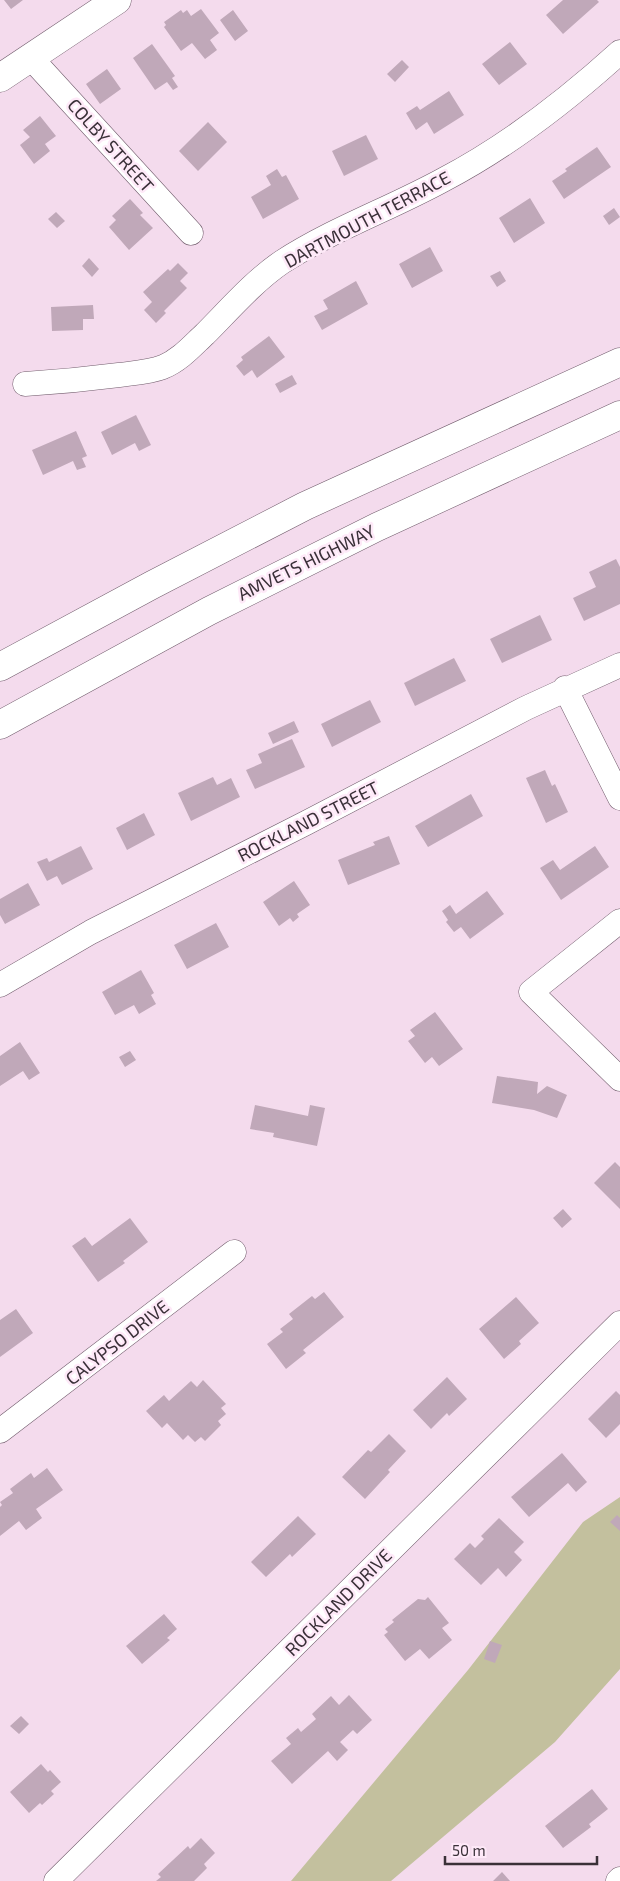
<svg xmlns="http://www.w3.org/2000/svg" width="620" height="1881" font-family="'Exo 2',sans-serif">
<rect width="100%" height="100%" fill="#f4dbed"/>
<!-- green -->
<path fill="#c3c09e" d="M620,1497V1669L555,1742L391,1881H291L468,1670L583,1522Z"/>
<!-- building -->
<path fill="#c0a8b9" d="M4,0H23L11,9Z
M563,0H597L599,2L563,34L546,15Z
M201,9L219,33L210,40L217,50L205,59L192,43L181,51L164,27L166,25L164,22L181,10L183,13L187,10L191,16Z
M233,10L248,31L235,41L220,20Z
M510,42L527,64L499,85L482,64Z
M152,44L175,76L172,78L178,87L173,90L167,82L155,90L133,58Z
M402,60L409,67L395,82L387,74Z
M107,69L121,89L100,104L86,84Z
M449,91L464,115L434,134L427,122L416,130L406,113L417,106L420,110Z
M40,116L56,136L45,144L50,151L34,164L20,145L30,137L23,130Z
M208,122L227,142L198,171L179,151Z
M366,135L378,159L344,176L332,151Z
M597,147L611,167L564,199L552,181L567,171L565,169Z
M277,169L282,177L286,175L299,199L263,219L251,197L271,185L266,176Z
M530,198L545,223L514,243L499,218Z
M130,199L143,213L140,215L153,228L129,250L109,227L116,220L112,216Z
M614,208L620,217L609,225L603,216Z
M56,212L65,221L57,228L48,219Z
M430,247L443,271L412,288L399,264Z
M89,258L99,269L92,277L82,266Z
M178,263L188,273L180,281L187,288L164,311L166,313L156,323L144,310L152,302L143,292L168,269L170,271Z
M500,271L506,281L497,287L490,276Z
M356,281L368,304L322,330L314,316L328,309L323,300Z
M93,305L94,319H83V330L52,331L51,307Z
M269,336L285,357L257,378L252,370L244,376L236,366L243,360L241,357Z
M292,375L297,384L280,393L275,384Z
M136,415L151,445L139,451L135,443L112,455L101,432Z
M76,431L87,456L82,458L86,467L77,470L73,461L43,475L32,450Z
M616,559L620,567V604L584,621L573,598L596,587L589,572Z
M540,615L552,640L502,663L490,639Z
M454,658L466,681L415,706L404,683Z
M370,700L381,722L332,747L321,724Z
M294,721L299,732L273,744L268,733Z
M292,739L305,767L255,789L246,770L262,763L258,754Z
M545,770L552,786L555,784L568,812L546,823L526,778Z
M213,777L217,785L231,778L240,797L191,821L178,793Z
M471,794L483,816L428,847L415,826Z
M144,813L155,835L127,850L116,828Z
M389,836L400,864L348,885L338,860L375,845L373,842Z
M81,846L93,869L62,885L57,876L47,881L37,862L47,858L49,862Z
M595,846L609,867L561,900L540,868L553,860L560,870Z
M294,881L310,905L297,914L299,917L293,922L290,918L279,926L263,902Z
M28,883L40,905L5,924L0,915V899Z
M487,891L504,914L470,939L461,927L454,932L446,922L448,920L442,911L450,905L456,914Z
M216,923L229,947L187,969L174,945Z
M141,970L154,993L151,995L156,1004L139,1014L134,1005L115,1015L102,992Z
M435,1012L463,1049L439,1066L432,1057L425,1063L408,1041L415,1036L410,1030Z
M20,1042L40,1073L29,1080L23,1071L0,1086V1056Z
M130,1051L136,1060L125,1067L119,1057Z
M497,1076L538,1082L537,1094L547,1086L567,1095L557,1118L534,1110L492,1103Z
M255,1105L308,1116L310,1105L325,1108L317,1146L273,1137L274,1133L250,1129Z
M615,1162L620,1167V1209L594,1183Z
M563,1209L572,1219L562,1228L553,1218Z
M130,1218L148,1242L123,1261L125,1263L98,1282L72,1246L85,1237L92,1246Z
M324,1292L344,1317L303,1350L306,1353L286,1369L267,1344L283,1332L280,1329L293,1319L289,1314L312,1296L315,1299Z
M516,1297L539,1323L519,1341L521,1344L504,1359L479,1329Z
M16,1309L33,1333L0,1357V1320Z
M447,1377L467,1399L449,1416L447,1413L431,1429L413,1410Z
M203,1380L226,1404L221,1408L226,1414L218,1421L221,1425L205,1441L201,1437L195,1442L188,1435L183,1440L167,1423L162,1428L146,1411L164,1395L169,1401L191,1381L197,1387Z
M616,1391L620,1395V1424L606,1438L588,1419Z
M389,1434L406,1451L388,1470L390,1472L365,1499L342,1477L368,1450L371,1452Z
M562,1453L587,1482L576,1492L568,1483L529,1517L511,1497Z
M47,1468L63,1490L36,1509L42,1518L26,1530L19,1521L0,1536V1507L2,1505L0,1502L13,1493L10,1489L31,1473L34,1478Z
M617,1515L620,1518V1531L610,1522Z
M298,1516L316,1534L292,1557L290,1554L266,1577L251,1562Z
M499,1518L524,1542L514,1552L522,1560L506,1577L498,1568L481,1585L454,1559L470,1543L475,1548L484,1539L481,1536Z
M428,1597L449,1623L442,1628L452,1640L429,1659L420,1649L405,1661L384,1635L388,1632L385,1629L394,1622L392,1620L418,1599L425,1600Z
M164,1614L177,1629L167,1638L170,1640L142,1664L126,1646Z
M490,1641L502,1645L495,1663L484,1659Z
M349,1695L372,1720L357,1734L353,1730L340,1742L348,1750L337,1761L328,1751L292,1784L271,1761L291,1744L286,1738L298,1728L301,1732L316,1719L312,1714L331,1696L339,1705Z
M21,1716L29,1724L19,1734L10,1726Z
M41,1764L48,1772L50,1770L61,1782L51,1791L54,1794L42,1805L40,1803L29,1813L10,1792Z
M592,1789L608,1809L589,1824L591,1827L563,1848L545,1826Z
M201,1838L215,1853L204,1864L207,1868L194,1881H156L161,1877L158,1874L188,1846L190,1849Z
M502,1872L510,1881H493Z"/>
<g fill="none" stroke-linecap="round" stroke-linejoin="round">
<!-- minor casing -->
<g stroke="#715c6c" stroke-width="25">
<path id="minor" d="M31,58L191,233
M25,384C57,382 88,379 119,375C134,373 150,372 163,367C180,360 192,346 205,334C228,311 254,281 282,262C333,229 390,209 443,180C508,146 566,101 620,52
M565,688L620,798
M620,921L531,992L620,1079
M0,985L91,932L306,823L526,708L620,665
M0,1431L234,1252
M56,1881L620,1323
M618,1881L620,1879"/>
</g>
<!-- tertiary casing -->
<g stroke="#715c6c" stroke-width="29">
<path id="tertiary" d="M0,78L117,0"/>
</g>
<!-- motorway casing -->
<g stroke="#715c6c" stroke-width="29">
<path id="motorway" d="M0,667L152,585L305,506L620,362
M0,725L209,611L377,527L620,415"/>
</g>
<!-- minor -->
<use href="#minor" stroke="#fff" stroke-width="24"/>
<!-- tertiary -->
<use href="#tertiary" stroke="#fff" stroke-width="28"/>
<!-- motorway -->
<use href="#motorway" stroke="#fff" stroke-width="28"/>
</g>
<g text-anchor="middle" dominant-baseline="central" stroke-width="5" stroke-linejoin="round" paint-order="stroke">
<!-- street labels -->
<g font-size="18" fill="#3a3038" stroke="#fee9f8">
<text transform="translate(111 145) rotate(48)">COLBY STREET</text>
<text transform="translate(367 219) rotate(-28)">DARTMOUTH TERRACE</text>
<text transform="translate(306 562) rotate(-26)">AMVETS HIGHWAY</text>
<text transform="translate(308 821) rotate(-27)">ROCKLAND STREET</text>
<text transform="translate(117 1342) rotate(-38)">CALYPSO DRIVE</text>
<text transform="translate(338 1602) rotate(-45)">ROCKLAND DRIVE</text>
</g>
</g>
<!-- scale -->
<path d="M445 1856v8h152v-8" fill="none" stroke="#3a3038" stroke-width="2.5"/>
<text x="452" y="1856" font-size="15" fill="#3a3038" stroke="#fee9f8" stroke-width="4" paint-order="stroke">50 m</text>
</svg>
